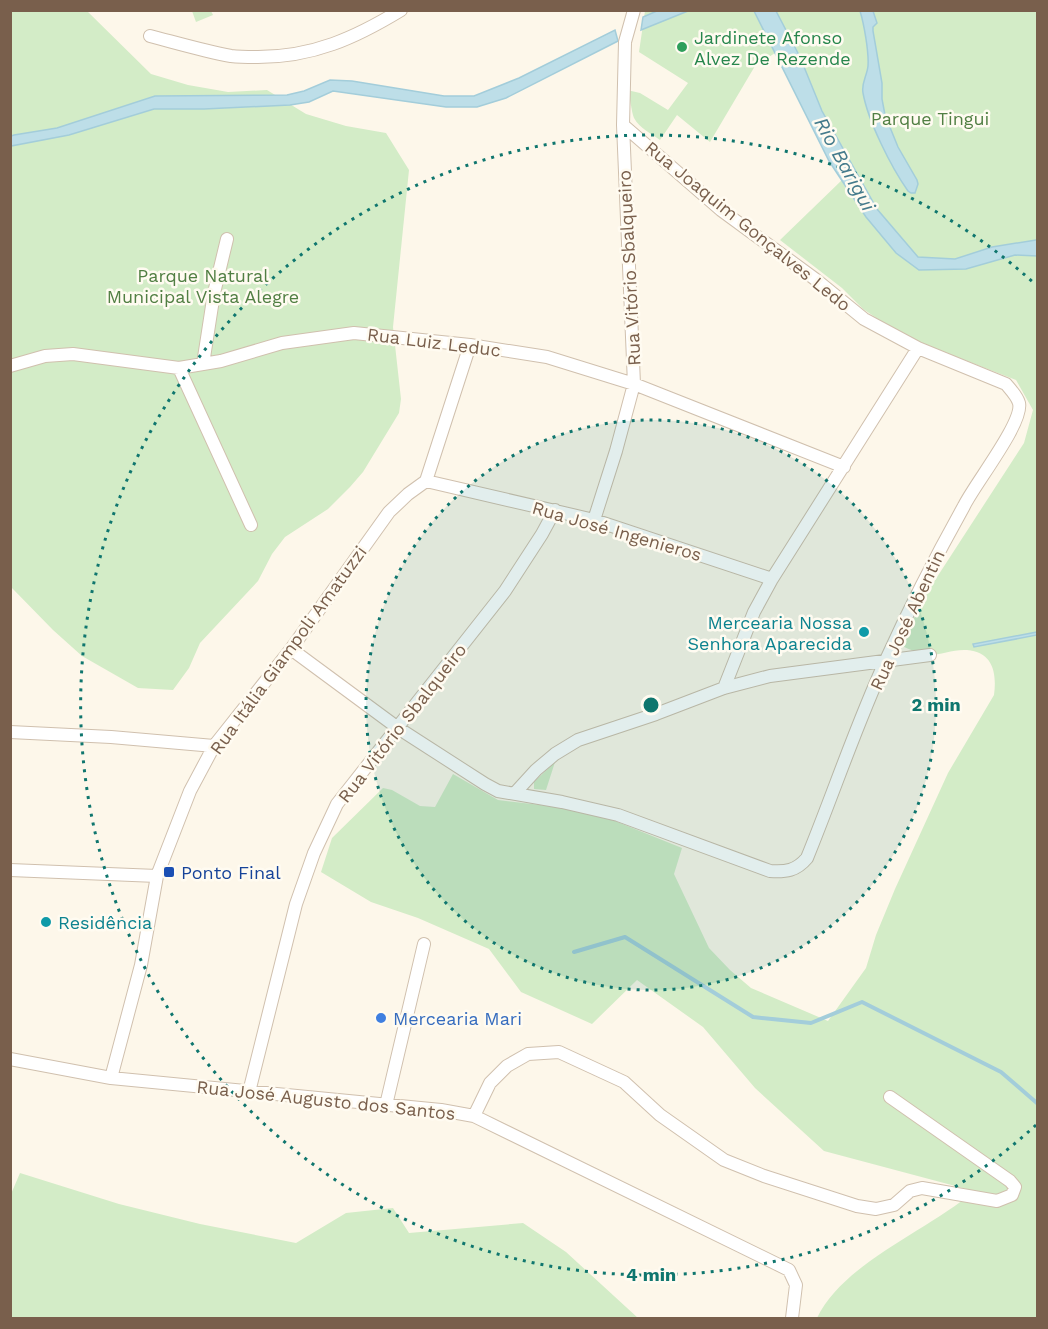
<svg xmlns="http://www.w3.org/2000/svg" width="1048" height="1329" font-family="'Work Sans',sans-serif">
<rect width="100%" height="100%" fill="#fdf7ea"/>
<!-- green -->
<path fill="#d3ecc7" d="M11,11H87L151,74L188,85L228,92L267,90L306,114L346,126L386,133L409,170L393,327L401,399L399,413L363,472L350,487L328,509L285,537L272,554L258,581L200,643L189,668L173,690L138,688L82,656L53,630L11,587Z
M192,11H211L213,15L196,22Z
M645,11H1037V1318H817C844,1262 928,1231 974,1191L824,1151L755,1088L703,1027L637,980L592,1024L521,992L489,949L418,918L371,902L321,872L332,838L383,788L392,790L420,806L435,807L453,774L498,800L558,807L615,821L682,848L674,874L709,948L730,970L751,988L828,1021L866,968L876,935L895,889L948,773L994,695C997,673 993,652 967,650C954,649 941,655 929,655C919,654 911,650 902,646L909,628L928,591L1024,443L1033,410L1016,380L905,337L863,309L842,288L780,240L842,180L829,161L775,53L755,66L710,142L677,115L660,140C652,134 639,128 634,118C631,110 631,100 627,90L640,93L668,110L688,83L639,52Z
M555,762L546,790L534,789V782Z
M20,1173L119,1204L200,1224L296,1243L346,1213L393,1208L409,1233L523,1223L566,1252L638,1318H11V1194Z"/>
<!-- water -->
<path fill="#bddee8" stroke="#a3cdda" stroke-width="1.5" d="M657,11V10L688,11L641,30L643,17Z
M754,11H776L800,57L822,111L877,209L918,257L955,259L992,247L1036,240H1037V256L1015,255L966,269L919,270L896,253L866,217L829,161Z
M860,11H873L877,23L873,27V31L882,83V99L885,115L898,147L917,180L918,184L915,193H911L908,191C891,167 868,121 863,93C861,83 867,76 868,66C869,52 864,24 860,11Z
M615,30L618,41L506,98L477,107H446L333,91L309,102L290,105L204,109H154L69,135L11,146V136L14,135L57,128L155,96L287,95L304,91L330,80L352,81L444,96H474L519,78Z
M1037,632V635L974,647L973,644Z"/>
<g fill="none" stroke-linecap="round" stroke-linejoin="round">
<!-- stream -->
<path stroke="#a3cdda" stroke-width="4" d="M574,952L625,937L753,1017L811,1023L862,1002L1001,1072L1038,1104"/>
<!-- street casing -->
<g stroke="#d0c0ae" stroke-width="14">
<path id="street" d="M150,36C177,43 204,51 231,56C240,57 249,57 258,57C313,57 355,38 401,10
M203,364L214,293L227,239
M10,366L45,356L73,354L179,368L221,361L282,343L354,333L470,345L547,357L634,384L844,467
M179,368L251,525
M426,481L594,520L772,579
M594,520L616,451L634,384L623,125L625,42L634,10
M291,649L398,728L485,784L498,791L562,802L618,815L770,871C786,872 796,871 807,858C834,792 856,725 886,660C910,607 936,556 964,506C974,485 1024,422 1019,403C1017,396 1011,390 1006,384L918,348L864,319L815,279L721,210L623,125
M724,688L754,612L772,579L918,348
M10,732L111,737L214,746
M515,793L536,770L555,754L578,740L656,714L724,688L770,676L930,655
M10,870L157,876
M10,1059L111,1078L441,1110L474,1116L789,1270L796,1285L792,1318
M111,1078L141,965L157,876L190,791L214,746L291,649L389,512L408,494L426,481L470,345
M249,1092L296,904L314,853L337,804L505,591L542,534L555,510
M386,1105L424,944
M474,1116L490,1083L507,1066L528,1054L559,1052L624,1082L660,1115L724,1160L764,1176L857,1206L876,1209L894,1205L910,1191L922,1188L997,1201L1012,1195L1015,1187L1010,1181L890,1097"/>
</g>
<!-- street -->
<use href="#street" stroke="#fff" stroke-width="12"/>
</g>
<!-- distance rings -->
<circle cx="651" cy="705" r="285" fill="#0f766e" fill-opacity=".12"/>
<g fill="none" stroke="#0f766e" stroke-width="3" stroke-dasharray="3 6">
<circle cx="651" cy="705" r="285"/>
<path d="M1036 1125A570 570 0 1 1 1036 285"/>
</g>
<!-- markers -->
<circle fill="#2e9e5b" stroke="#fffbf1" stroke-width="2" cx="682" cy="47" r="6"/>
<g fill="#0f9aa8" stroke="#fffbf1" stroke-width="2">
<circle cx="864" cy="632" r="6"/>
<circle cx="46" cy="922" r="6"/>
</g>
<rect fill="#1a4fb4" stroke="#fffbf1" stroke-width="2" x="163" y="866" width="12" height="12" rx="3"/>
<circle fill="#3f7fe0" stroke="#fffbf1" stroke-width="2" cx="381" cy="1018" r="6"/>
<g text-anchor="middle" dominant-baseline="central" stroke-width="5" stroke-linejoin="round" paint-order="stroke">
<!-- leisure labels -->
<g font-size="18" fill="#27864d" stroke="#fffbf1" text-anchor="start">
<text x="694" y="37">Jardinete Afonso<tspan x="694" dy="21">Alvez De Rezende</tspan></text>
</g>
<!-- park labels -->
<g font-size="18" fill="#517f43" stroke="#fffbf1">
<text x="930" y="118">Parque Tingui</text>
<text x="203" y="275">Parque Natural<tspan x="203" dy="21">Municipal Vista Alegre</tspan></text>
</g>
<!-- street labels -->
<g font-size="18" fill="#795f4c" stroke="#fffbf1">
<text transform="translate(748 226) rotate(39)">Rua Joaquim Gonçalves Ledo</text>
<text transform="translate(629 268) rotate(-93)">Rua Vitório Sbalqueiro</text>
<text transform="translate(434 342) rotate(7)">Rua Luiz Leduc</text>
<text transform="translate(617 531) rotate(16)">Rua José Ingenieros</text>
<text transform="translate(907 620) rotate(-65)">Rua José Abentin</text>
<text transform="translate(288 650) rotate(-54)">Rua Itália Giampoli Amatuzzi</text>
<text transform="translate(402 723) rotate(-52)">Rua Vitório Sbalqueiro</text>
<text transform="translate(326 1100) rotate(6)">Rua José Augusto dos Santos</text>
</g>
<!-- culture labels -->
<g font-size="18" fill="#0d838f" stroke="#fffbf1" text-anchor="end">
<text x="852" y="622">Mercearia Nossa<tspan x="852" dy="21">Senhora Aparecida</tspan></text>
<text x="58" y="922" text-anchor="start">Residência</text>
</g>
<!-- transit labels -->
<g font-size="18" fill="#164399" stroke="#fffbf1" text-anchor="start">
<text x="181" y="872">Ponto Final</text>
</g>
<!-- shop labels -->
<g font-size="18" fill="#366cbe" stroke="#fffbf1" text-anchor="start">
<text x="393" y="1018">Mercearia Mari</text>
</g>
<!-- water labels -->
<g font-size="20" font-style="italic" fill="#457b8c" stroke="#fffbf1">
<text transform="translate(845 164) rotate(61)">Rio Barigui</text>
</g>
</g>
<circle cx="651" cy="705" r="9" fill="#0f766e" stroke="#fffbf1" stroke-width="3"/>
<g font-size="18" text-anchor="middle" font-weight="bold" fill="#0f766e" stroke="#fffbf1" stroke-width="5" stroke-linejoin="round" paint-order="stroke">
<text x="936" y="711">2 min</text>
<text x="651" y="1281">4 min</text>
</g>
<!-- border -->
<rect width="1048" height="1329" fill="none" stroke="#795f4c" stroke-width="24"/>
</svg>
